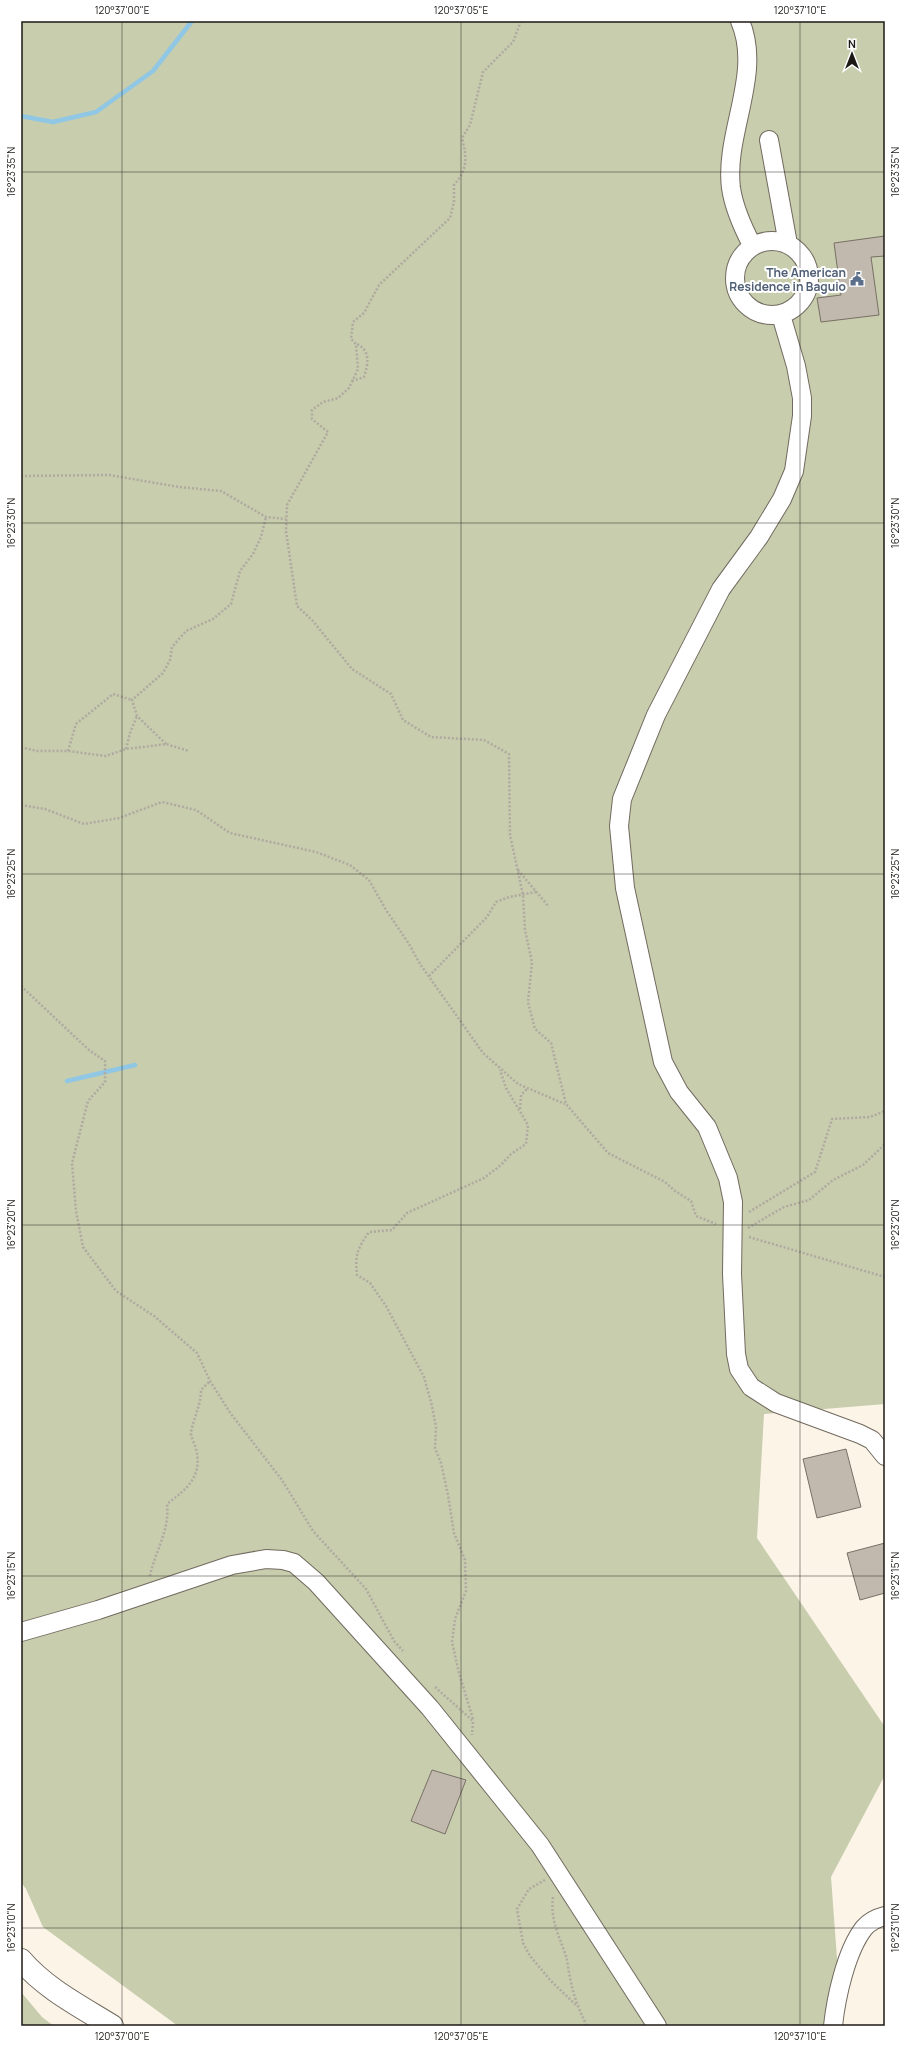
<svg xmlns="http://www.w3.org/2000/svg" width="906" height="2047" font-family="Manrope,sans-serif">
<rect width="100%" height="100%" fill="#fdf4e8"/>
<!-- green -->
<path fill="#c7cdad" d="M21,21H885V1404L764,1414L757,1538L885,1727V1775L831,1877L842,2026H178L43,1927L26,1889L21,1882Z
M21,1992L42,2017L54,2026H21Z"/>
<g fill="none" stroke-linecap="round" stroke-linejoin="round">
<!-- stream -->
<path stroke="#90c7e4" stroke-width="4.5" d="M21,116L53,122L96,112L153,71L192,21
M67,1081L135,1065"/>
</g>
<!-- building -->
<path fill="#c2b9ae" stroke="#787065" d="M885,236V256L871,257L879,315L821,322L817,298L841,295L834,243Z
M846,1449L861,1507L817,1518L803,1459Z
M885,1543V1593L860,1600L847,1553Z
M432,1770L466,1780L445,1834L411,1821Z"/>
<g fill="none" stroke-linecap="round" stroke-linejoin="round">
<!-- street casing -->
<g stroke="#726a5f" stroke-width="20">
<path id="street" d="M740,21C763,74 724,133 731,188C734,208 743,228 752,245
M769,140L788,244
M735 278a37 37 0 1 1 74 0a37 37 0 1 1-74 0Z
M781,315L796,366L802,398V416L794,471L782,499L759,537L721,589L656,715L622,799L619,826L625,888L663,1062L679,1092L707,1127L728,1178L733,1202L732,1274L736,1354L739,1369L751,1387L776,1403L860,1434L872,1440L885,1456
M21,1632L98,1610L232,1565L266,1559L283,1560L294,1563L316,1582L430,1708L540,1845L657,2026
M833,2026C836,1998 846,1951 864,1928C869,1922 877,1918 885,1916"/>
</g>
<!-- primary casing -->
<g stroke="#726a5f" stroke-width="24">
<path id="primary" d="M21,1960C46,1989 80,2006 112,2026"/>
</g>
<!-- path -->
<path stroke="#b0a9a0" stroke-width="2.5" stroke-dasharray="2 2" stroke-linecap="butt" d="M521,21L513,42L483,72L470,125L462,138C467,158 468,169 454,185V202L450,218L379,285L364,313L353,322L351,339L356,344L358,369L349,388L338,398L323,402L312,410V419L328,432L287,505L286,531L297,606L312,620L352,669L391,694L403,720L431,737L484,740L509,754L510,835L523,895L525,930L532,962L528,1002L535,1029L551,1043L566,1104L608,1153L665,1182L675,1191L691,1201L696,1216L716,1224
M352,381L364,377C368,364 371,351 357,344
M21,476L109,475L179,487L221,491L266,517L286,519
M166,744L137,716L132,700L163,673L170,660L172,647L186,631L213,619L231,604L240,571L253,554L261,537L266,517
M21,747L37,751H68L106,756L126,749L166,744L189,751
M126,749L130,733L137,716
M68,751L76,724L113,694L132,700
M21,805L45,809L84,824L119,818L162,802L196,810L230,833L316,852L350,865L369,880L386,910L409,944L420,964L483,1053L518,1084L565,1104
M518,870L549,907
M429,976L487,917L496,902L509,897L536,892
M21,986L89,1050L105,1061V1082L88,1101L72,1163L76,1211L83,1247L116,1291L154,1316L197,1353L210,1381L231,1414L282,1480L313,1531L366,1589L394,1641L403,1651
M520,1109L521,1095L527,1089
M749,1212L815,1172L832,1119L870,1117L885,1111
M748,1228L784,1207L809,1200L833,1180L863,1165L885,1144
M749,1237L885,1277
M150,1576C155,1551 170,1531 167,1504C187,1489 203,1476 196,1449C195,1444 190,1436 191,1432C194,1417 201,1405 201,1390L210,1381
M435,1687L473,1721L472,1735
M473,1719L459,1673L452,1642L455,1619L466,1591L465,1560L454,1533L448,1495L441,1463L435,1448L436,1427L432,1406L424,1377L386,1306L370,1283L357,1275C355,1255 357,1249 369,1232L392,1230L407,1213L484,1178L501,1165L511,1154L526,1144L528,1125L506,1088L500,1070
M545,1880L529,1889L517,1909L523,1943L530,1956L551,1981L577,2006
M553,1897C550,1919 559,1936 566,1956C568,1962 568,1970 570,1977C573,1995 579,2010 587,2026"/>
<!-- street -->
<use href="#street" stroke="#fff" stroke-width="18"/>
<!-- primary -->
<use href="#primary" stroke="#fff" stroke-width="22"/>
</g>
<!-- ticks -->
<path fill="none" stroke="#1c1915" stroke-width="1" stroke-opacity="0.45" d="M122,21V2026M461,21V2026M800,21V2026M21,172H885M21,523H885M21,874H885M21,1225H885M21,1576H885M21,1928H885"/>
<!-- icons -->
<defs>
<g id="civic-bare" transform="scale(1.08)"><path d="M-.6-6.5H3V-4.5H.6V-3L4-1V1h2V6H-6V1h2V-1L-.6-3ZM-1.2 2.5V6h2.4V2.5Z" fill="#5c6f8a" stroke="#fff" stroke-width="2.5" paint-order="stroke"/></g>
</defs>
<g fill-rule="evenodd">
<use href="#civic-bare" x="857" y="279"/>
</g>
<g text-anchor="middle" dominant-baseline="central" stroke-width="4" stroke-linejoin="round" paint-order="stroke">
<!-- service labels -->
<g font-size="12" font-weight="bold" fill="#4e5e75" stroke="#fff" text-anchor="end">
<text x="846" y="272">The American<tspan x="846" dy="14">Residence in Baguio</tspan></text>
</g>
</g>
<!-- border -->
<rect width="906" height="2047" fill="none" stroke="#ffffff" stroke-width="44"/>
<!-- north arrow -->
<g transform="translate(852 54)" stroke="#ffffff" stroke-width="3" paint-order="stroke">
<path d="M0-3L7 15L0 10L-7 15Z" fill="#1c1915"/>
<text y="-6" font-size="11" font-weight="bold" text-anchor="middle" fill="#1c1915">N</text>
</g>
<rect x="22" y="22" width="862" height="2003" fill="none" stroke="#1c1915" stroke-width="1.5"/>
<g font-size="10" text-anchor="middle" fill="#1c1915">
<text x="122" y="14">120°37'00"E</text>
<text x="461" y="14">120°37'05"E</text>
<text x="800" y="14">120°37'10"E</text>
<text transform="translate(11 172) rotate(-90)" y="4">16°23'35"N</text>
<text transform="translate(895 172) rotate(-90)" y="4">16°23'35"N</text>
<text transform="translate(11 523) rotate(-90)" y="4">16°23'30"N</text>
<text transform="translate(895 523) rotate(-90)" y="4">16°23'30"N</text>
<text transform="translate(11 874) rotate(-90)" y="4">16°23'25"N</text>
<text transform="translate(895 874) rotate(-90)" y="4">16°23'25"N</text>
<text transform="translate(11 1225) rotate(-90)" y="4">16°23'20"N</text>
<text transform="translate(895 1225) rotate(-90)" y="4">16°23'20"N</text>
<text transform="translate(11 1576) rotate(-90)" y="4">16°23'15"N</text>
<text transform="translate(895 1576) rotate(-90)" y="4">16°23'15"N</text>
<text transform="translate(11 1928) rotate(-90)" y="4">16°23'10"N</text>
<text transform="translate(895 1928) rotate(-90)" y="4">16°23'10"N</text>
<text x="122" y="2040">120°37'00"E</text>
<text x="461" y="2040">120°37'05"E</text>
<text x="800" y="2040">120°37'10"E</text>
</g>
</svg>
